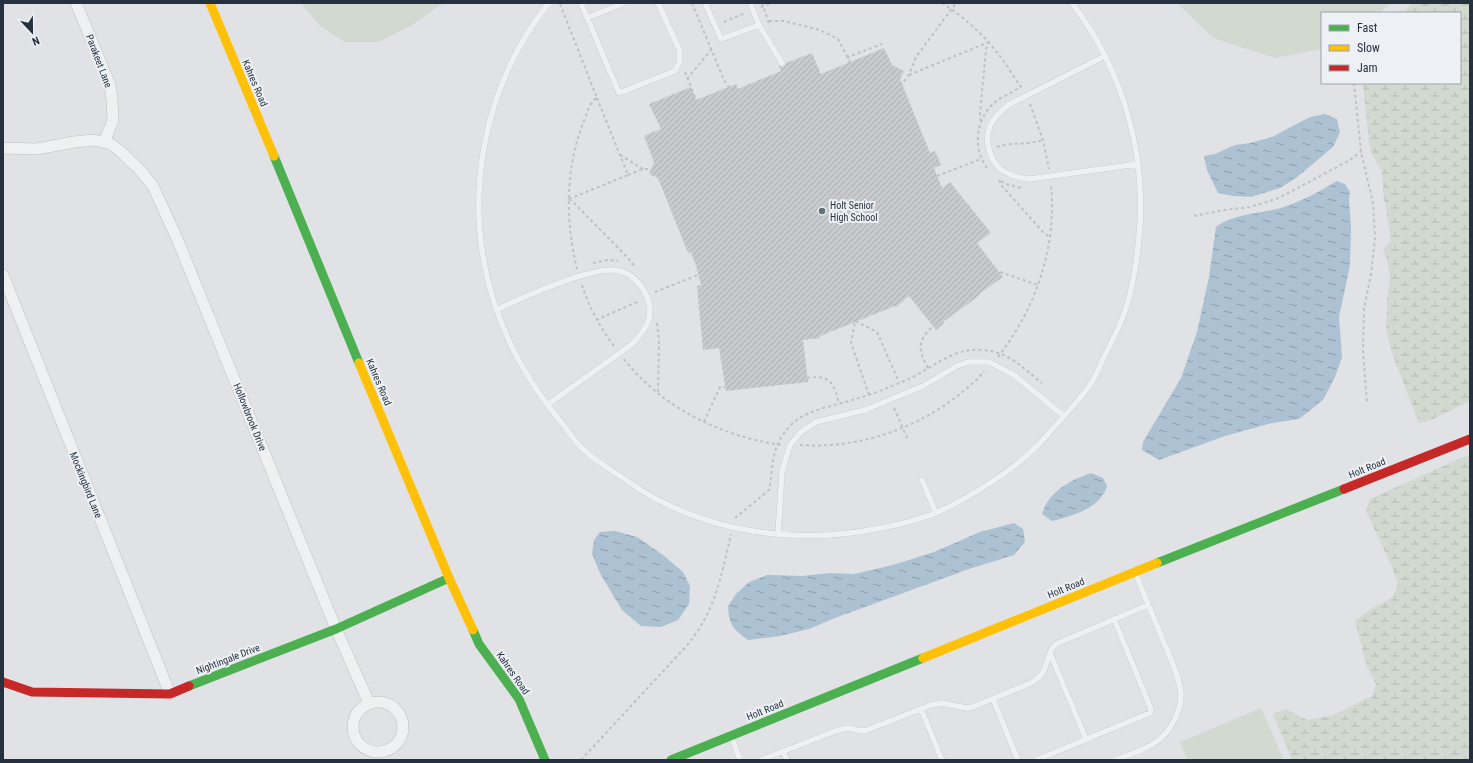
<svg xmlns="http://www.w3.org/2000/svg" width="1473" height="763" font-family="'Roboto Condensed',sans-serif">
<defs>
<pattern id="wetland-marsh" width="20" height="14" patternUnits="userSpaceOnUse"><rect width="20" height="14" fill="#d1d9d0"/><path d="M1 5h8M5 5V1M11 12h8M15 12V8" fill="none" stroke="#b3bbb4"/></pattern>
<pattern id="water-ripples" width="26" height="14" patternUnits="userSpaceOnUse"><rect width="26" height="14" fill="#acc1d2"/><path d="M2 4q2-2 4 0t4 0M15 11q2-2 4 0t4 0" fill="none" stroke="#8c9dac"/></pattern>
<pattern id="building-hatch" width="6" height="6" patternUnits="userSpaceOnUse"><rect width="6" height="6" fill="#c8cacd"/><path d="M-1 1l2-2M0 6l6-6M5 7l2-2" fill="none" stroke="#acaeb1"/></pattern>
</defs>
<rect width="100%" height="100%" fill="#e0e2e5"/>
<!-- wetland -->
<path fill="url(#wetland-marsh)" d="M1412,3H1470V401L1431,420L1419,423L1393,356L1386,330L1387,300L1390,276L1386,256L1383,249L1391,241L1383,191L1382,171L1373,157L1369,143L1363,83H1460V13H1403Z
M1470,454V760H1292L1273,714L1286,709L1307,720L1333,715L1372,696L1376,684L1367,667L1355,621L1374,607L1393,597L1398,584L1392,567L1366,511L1370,499Z"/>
<!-- park -->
<path fill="#d1d9d0" d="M301,3H443L412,25L378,42H345L320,26Z
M1177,3H1391L1379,13H1322V49L1275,58L1213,38Z
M1261,708L1284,760H1187L1180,742Z"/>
<!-- water -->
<path fill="url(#water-ripples)" d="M1325,114L1337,119L1340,132L1333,147L1296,178L1280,188L1251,197L1233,196L1218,193L1207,170L1204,156L1215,154L1235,145L1250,143L1272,137L1310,117Z
M1337,181L1345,184L1350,192L1349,199L1351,228L1350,265L1339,317L1342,357L1335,377L1323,400L1299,419L1272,423L1225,436L1159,460L1142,450L1143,442L1181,378L1197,332L1209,277L1216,227C1234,213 1262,214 1284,207C1303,201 1320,191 1337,181Z
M1091,473L1103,478L1107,486C1101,508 1072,516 1052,521L1042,514C1049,491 1069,481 1091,473Z
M1014,523L1023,529L1025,542L1014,555L969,569L906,592L835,618L809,629L780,636L748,640C733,629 729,625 728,606L736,594L749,582L767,575L802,576L830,573L854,574L893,565L934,552L980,532Z
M615,531L637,537L663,555L683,572L690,586L689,604L678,620L661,627L641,626L622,610L601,575L592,554L594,540L600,532Z"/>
<!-- building -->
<path fill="url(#building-hatch)" d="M884,48L892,65L904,71L900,79L930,153L935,151L941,165L934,168L942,188L950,182L991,233L977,243L1003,277L979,294L980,295L943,322L944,323L936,330L909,296L896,307L895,306L820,336V338L803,340L808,382L726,391L719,348L703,350L697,286L701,285L696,266L691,252L688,253L658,178L649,174L654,162L644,136L661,129L649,104L691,87L696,100L736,84L738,89L781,71L779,66L784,67L786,63L812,53L821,74Z"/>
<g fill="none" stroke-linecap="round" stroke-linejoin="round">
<!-- lane casing -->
<g stroke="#bec0c3" stroke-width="6">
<path id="lane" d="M551,3L547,5C483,88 462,199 493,299C509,350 532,387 565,427C571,435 577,444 584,450C594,460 608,468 620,476C634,486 649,496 664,503C731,536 809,543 881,528C900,524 920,520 938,512C969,498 1012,471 1036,447C1043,440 1050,432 1056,425C1068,412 1080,399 1090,385C1095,378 1099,368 1103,359C1112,342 1121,324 1127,305C1135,279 1138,251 1140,225C1145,146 1120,66 1072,3
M581,3L619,93L675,71L679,63L680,51L658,3
M705,3L721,39L759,25
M750,3L759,25L782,63
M587,18L624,3
M1105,56L1008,105C1001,111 994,117 990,126C984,141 990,162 1003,171C1011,176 1020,178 1030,179L1138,164
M496,310C521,298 596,264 620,271C634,275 642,285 647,297C656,317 644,332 631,345L547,405
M922,480L936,513
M778,534L782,472L790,445L801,432L816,422L865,410L923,386L957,366L968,362H989L1014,375L1064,416
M1050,653L1086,739
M993,699L1018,760
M921,709L942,760
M731,736L740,760
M783,751L787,760
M761,760L838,730L848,728L861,731L867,730L931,705L941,703L967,708L975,706L1031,683C1035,680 1039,678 1042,674C1048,665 1047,652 1056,644L1148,605
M1036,760L1150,713L1151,709L1114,619
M1115,760C1130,754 1148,749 1161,738C1173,727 1181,710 1181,694C1180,678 1171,660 1165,645C1155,621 1145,597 1135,572"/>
</g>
<!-- street casing -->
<g stroke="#bec0c3" stroke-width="12">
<path id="street" d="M76,3L110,85L112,100L113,120L104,143
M3,148L37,149L74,142L94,140L111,144L120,151L140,170L153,186L178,241L336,629L369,703
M3,275L170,694
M353 727a25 25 0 1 1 50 0a25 25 0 1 1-50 0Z"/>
</g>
<!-- path -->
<path stroke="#bec1c4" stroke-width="2" stroke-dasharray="3 3" stroke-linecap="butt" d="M692,3L724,80L729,87
M762,3L770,26
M942,3C964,17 984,35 999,55C1007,65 1014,78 1022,88
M560,4L597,98C590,101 588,111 585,118C565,167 565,219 577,269
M761,7L771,3
M769,21H784L820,30L838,39L850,62L848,57L882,44
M724,22L745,13
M685,72L698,105
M909,75L989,42
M687,79L711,50
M1354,83L1361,152L1373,203L1375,238L1371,274L1364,309L1363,351L1367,404
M900,86L909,75L916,57L956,3
M1030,104L1043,140L1049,169
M981,121L980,114L986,49L989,42
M997,147C1012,142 1027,145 1043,140
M620,155L643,169
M987,168C972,148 976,119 994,103C1002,96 1012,93 1020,87
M628,175L643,169H651
M937,176L981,159
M999,180L1001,185L1043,232L1049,237
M1001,181L1006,184L1022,188
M569,199L628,175L597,98
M569,199L575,204L629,259L635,267
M1194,216L1224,210L1250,207L1276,199L1294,190L1348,161L1361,152
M593,263L608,260L618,261
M1000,272L1038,285
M582,285C589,308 600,327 614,346
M655,292L698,275
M596,320L639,301
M657,323L659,342L658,393
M998,357C1036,308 1057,247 1051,185
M624,359C662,408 721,436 781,445
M928,368C918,350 917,341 933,326
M807,378C831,374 834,384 839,404
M869,395L851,343L855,321L877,332L899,382
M894,408L908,440
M704,422L720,387H725
M800,445C856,449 915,430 960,394C968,387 978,380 984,371
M735,518L769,490C774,463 770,447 791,425C806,410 829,407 849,401C870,395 891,387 911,378C935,366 955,347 983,350C1009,352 1023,368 1042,383
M581,760L680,653C685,648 690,642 694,636C716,607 723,569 731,534"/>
<!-- lane -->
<use href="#lane" stroke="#eff0f2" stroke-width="5.5"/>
<!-- street -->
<use href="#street" stroke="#eff0f2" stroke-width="11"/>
<!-- fast -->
<path stroke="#4caf50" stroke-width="9" d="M274,156L359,363
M1157,563L1344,489
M473,630L479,644L519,699L545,760
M189,686L336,629L449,578
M671,760L923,658"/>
<!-- slow -->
<path stroke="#ffc107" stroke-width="9" d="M210,3L274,156
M359,363L449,578L473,630
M923,658L1157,563"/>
<!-- jam -->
<path stroke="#c62828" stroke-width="9" d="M1344,489L1470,439
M3,682L32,692L170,694L189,686"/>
</g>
<!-- markers -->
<circle fill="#676f79" stroke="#edf1f5" stroke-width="1.5" cx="822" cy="211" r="4"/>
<g text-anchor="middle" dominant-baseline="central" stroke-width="4" stroke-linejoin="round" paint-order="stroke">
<!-- street labels -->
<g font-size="10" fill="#26313f" stroke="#edf1f5">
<text transform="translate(99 61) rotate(69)">Parakeet Lane</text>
<text transform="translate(255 83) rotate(67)">Kahres Road</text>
<text transform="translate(379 382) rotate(67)">Kahres Road</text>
<text transform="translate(250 417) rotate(68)">Hollowbrook Drive</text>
<text transform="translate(1367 468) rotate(-22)">Holt Road</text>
<text transform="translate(86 485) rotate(68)">Mockingbird Lane</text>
<text transform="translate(1066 588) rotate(-22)">Holt Road</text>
<text transform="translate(228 659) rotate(-21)">Nightingale Drive</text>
<text transform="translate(513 673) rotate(55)">Kahres Road</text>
<text transform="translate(765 710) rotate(-22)">Holt Road</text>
</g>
<!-- poi labels -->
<g font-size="10" fill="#26313f" stroke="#edf1f5" text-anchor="start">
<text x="830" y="205">Holt Senior<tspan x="830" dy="12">High School</tspan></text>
</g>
</g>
<!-- border -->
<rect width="1473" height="763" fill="none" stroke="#26313f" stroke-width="8"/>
<!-- legend -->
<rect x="1321" y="12" width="140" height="72" fill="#edf1f5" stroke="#9da4ac"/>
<rect x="1329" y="25" width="20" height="6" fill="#4caf50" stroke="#9da4ac"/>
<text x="1357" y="32" font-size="12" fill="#26313f">Fast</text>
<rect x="1329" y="45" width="20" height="6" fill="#ffc107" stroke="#9da4ac"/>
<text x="1357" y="52" font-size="12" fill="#26313f">Slow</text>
<rect x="1329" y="65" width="20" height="6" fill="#c62828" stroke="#9da4ac"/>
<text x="1357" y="72" font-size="12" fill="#26313f">Jam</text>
<!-- north arrow -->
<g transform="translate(32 32) rotate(158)" stroke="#edf1f5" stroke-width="3" paint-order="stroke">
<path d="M0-3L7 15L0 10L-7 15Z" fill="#26313f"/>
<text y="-6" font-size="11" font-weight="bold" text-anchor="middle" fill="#26313f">N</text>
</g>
</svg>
